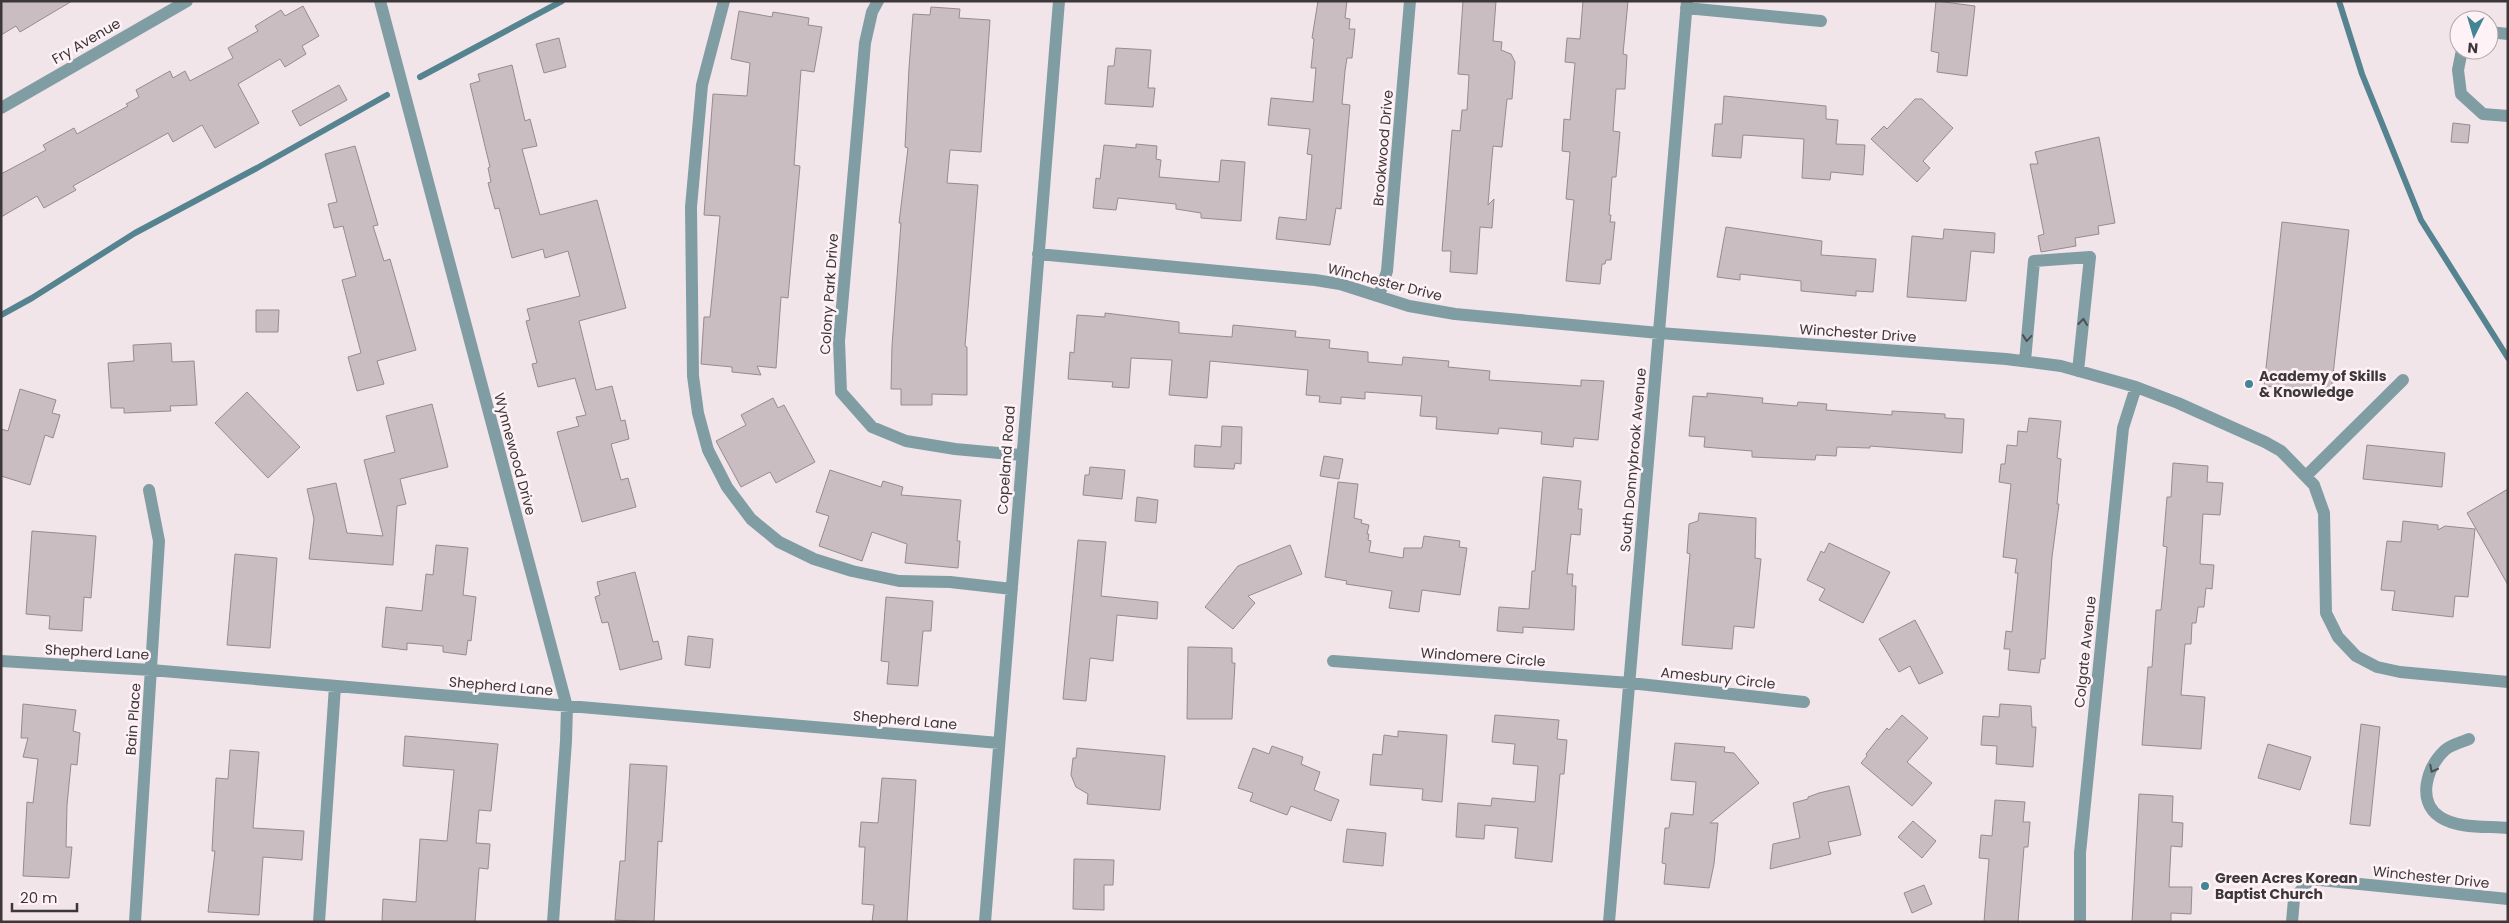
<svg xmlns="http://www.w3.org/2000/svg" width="2509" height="923" font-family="Poppins,sans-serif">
<rect width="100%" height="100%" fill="#f1e5ea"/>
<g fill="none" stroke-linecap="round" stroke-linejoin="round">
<!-- stream -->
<path stroke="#558490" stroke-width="6" d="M2339,1L2362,74L2421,220L2508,358
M420,77L562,1
M1,315L32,298L135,233L257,168L387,95"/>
</g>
<!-- building -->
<path fill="#c9bdc2" stroke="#968b90" d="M1,1H72L20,32L16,26L1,35Z
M1318,1H1347L1345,18L1350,19L1349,29H1355L1352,58H1347L1345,71L1342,104L1350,105L1341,209L1336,208L1330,245L1276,239L1279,217L1306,220L1312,155L1307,154L1310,129L1268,125L1271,98L1313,102L1316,68H1311L1314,39L1312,38Z
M1463,1H1496L1493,41L1502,42L1501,50L1511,54L1515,62L1512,99H1507L1502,147L1493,146L1488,205L1494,199L1492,228L1480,227L1477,274L1450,272L1451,251H1442L1452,130L1460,131L1462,110H1467L1469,75L1458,74Z
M1583,1H1628L1623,54L1627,55L1625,89H1616L1613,131L1620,132L1616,177H1612L1609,215H1611L1610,222H1615L1611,260H1606L1605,264H1602L1600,284L1566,281L1574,200L1566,199L1570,152L1562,151L1564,119L1570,120L1575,63L1565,62L1567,38L1580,39Z
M1936,1L1975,6L1967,76L1937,72L1939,53L1931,51Z
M303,6L319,36L302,46L306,54L285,67L280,59L238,84L259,123L215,148L202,125L173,142L168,133L73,186L76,190L44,208L37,196L1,217V174L46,150L43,145L74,128L77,134L128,106L126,104L139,97L136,90L170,71L173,78L185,71L190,81L233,58L228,48L258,31L255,26L281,10L285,16Z
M931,7L960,9L959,18L990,20L981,152L950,150L947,183L978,185L965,346L967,347V395L932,394V405H901V389H891L892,346L901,223H899L908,148L905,147L909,68L913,14L930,15Z
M739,11L772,17L773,12L809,18L808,25L822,27L814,72L801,70L794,165L800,166L788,298L781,297L776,368L757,366L761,375L732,372V367L701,364L704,317H710L720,216L704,215L713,94L747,96L750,63L731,59Z
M559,38L566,67L544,73L536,44Z
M1116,48L1151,50L1148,88H1155L1153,107L1105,104L1108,66H1114Z
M512,65L525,121L530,119L537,146L522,149L540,215L597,200L626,308L579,321L596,390L612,386L621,421L625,420L629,439L611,444L621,480L628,478L636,507L582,522L557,432L579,426L576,417L586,415L575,378L538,387L532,364L537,363L526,321L530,320L527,309L580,296L568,251L545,258L543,249L512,258L499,208L495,209L488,183L491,182L488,168L490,167L470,84L480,81L478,74Z
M339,85L347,100L300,126L292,111Z
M1724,96L1826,106V119L1838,120L1836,144L1865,145L1863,175L1831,172L1830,180L1802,178L1804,139L1743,135L1741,158L1712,156L1715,124H1722Z
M1915,99H1922L1953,128L1923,161L1930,168L1917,182L1871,139L1884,126L1887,129Z
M2453,123L2470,125L2468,143L2451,142Z
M2099,137L2115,223L2098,226L2099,234L2075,238L2076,246L2041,252L2038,236L2044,234L2030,164H2038L2035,152Z
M1136,144L1157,146L1156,159L1161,160L1159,177L1219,182L1221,160L1245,162L1241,221L1201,218V213L1176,209V204L1118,198L1116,210L1093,208L1096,178L1100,179L1104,145L1136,148Z
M355,146L378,225L373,226L384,261L390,259L416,350L377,361L384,384L357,391L348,357L361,353L342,280L356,276L343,226L334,228L328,204L337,202L325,154Z
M2282,222L2349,230L2331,393L2264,386Z
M1726,227L1822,241L1821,255L1876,259L1873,292L1856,291V296L1801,291V281L1740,274V280L1717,277Z
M1944,229L1995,233L1994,253L1971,251L1966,301L1907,297L1912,236L1943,239Z
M256,310H279L278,332H256Z
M1105,313L1179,322V333L1232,337L1233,325L1296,331L1295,337L1330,340L1329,348L1368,352V362L1402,365L1403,357L1449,361L1448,367L1490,371L1489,380L1581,386V380L1604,381L1598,440L1574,438L1573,447L1541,444L1542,432L1499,428L1498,434L1436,429L1437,417L1420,416L1422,396L1365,392V399L1341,397V404L1319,402L1320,396L1306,395L1308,370L1210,361L1207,398L1169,395L1172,360L1131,358L1129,388L1112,387L1113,382L1068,379L1070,352L1074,353L1077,315L1105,317Z
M171,343L172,362L194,361L197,405L170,406L171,411L124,413V408H111L108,363L134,361L133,345Z
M20,389L56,400L52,413L60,415L53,438L45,435L30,485L1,476V429L8,431Z
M247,392L300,447L268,478L215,423Z
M1707,393L1763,398L1762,403L1797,406L1798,402L1827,404L1826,410L1892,415V411L1945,414V418L1964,419L1962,453L1870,446V448L1837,447L1836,456L1816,455L1815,460L1752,457V451L1704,447L1705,437L1689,436L1693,396L1707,397Z
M773,398L778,408L784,405L815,462L776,483L770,472L741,487L716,441L746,425L741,415Z
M432,404L448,467L400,479L406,504L397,506L393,565L309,559L314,519L307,489L336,483L347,533L383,536L364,460L395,452L386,416Z
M2029,418L2061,421L2057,458L2061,459L2057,504H2059L2052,557L2045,659H2041L2039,673L2008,670L2010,649H2004L2006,631L2012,632L2018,573H2015L2017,559L2003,557L2011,484L1999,482L2001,464H2005L2007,445L2017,446L2018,431L2027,432Z
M1222,426L1242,427L1241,464L1235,463L1234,469L1194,467L1195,445L1221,447Z
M2367,445L2445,453L2442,487L2363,479Z
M1324,456L1343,459L1339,479L1320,476Z
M2173,463L2208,466L2207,482L2223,483L2220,515L2203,514L2200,564L2214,565L2212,589L2206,588L2204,607H2198L2196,623H2192L2191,644H2185L2181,695L2205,697L2201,749L2142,745L2148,667H2152L2156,610H2161L2167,547L2163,546L2167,497H2171Z
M1090,467L1125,470L1122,499L1083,495L1085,475H1089Z
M830,470L881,487L883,481L903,487L901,495L961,500L957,541H960L958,568L905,563L907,544L872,532L862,561L819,546L829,516L816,512Z
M1543,477L1581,481L1578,509H1582L1580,535L1571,534L1567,574H1573L1572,586H1576L1574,630L1523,627V633L1497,631L1499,607L1529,609L1532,571H1535Z
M1338,482L1358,484L1354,518L1362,520L1361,523L1369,525L1367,534H1369L1368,540L1371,541L1369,552L1403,558L1404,548H1422L1424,536L1460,541L1459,547L1467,548L1460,595L1422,590L1419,612L1389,608L1392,591L1346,584L1347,581L1325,577Z
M2508,489V585L2467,513Z
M1137,497L1158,500L1156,523L1135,521Z
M1699,513L1756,518L1755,558L1761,559L1754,628L1734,626L1732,649L1682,645L1690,554L1687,553L1689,524L1698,521Z
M2403,521L2438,525V530L2445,526L2475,529L2468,597L2455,596L2453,617L2392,610L2395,591L2381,590L2387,541L2401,542Z
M32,531L96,536L91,598L84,597L82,631L49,629L50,616L26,614Z
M1078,540L1106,542L1101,596L1158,602L1157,619L1117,615L1113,661L1090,658L1086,701L1063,699Z
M1829,543L1890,572L1863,623L1819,600L1825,589L1807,580L1821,551L1824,553Z
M436,545L468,548L463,595L476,597L471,641L468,640L466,655L443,652V646L407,643V650L382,647L386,607L422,611L426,574L433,575Z
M1290,545L1302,574L1248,596L1255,603L1233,629L1205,607L1238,566Z
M235,554L277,558L270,648L227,645Z
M635,572L653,642L658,641L662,659L620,670L608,622L602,623L595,597L600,595L597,582Z
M886,597L933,601L931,631H923L918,686L887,684L889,662L881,661Z
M1915,620L1943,673L1919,684L1910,666L1899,672L1879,639Z
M688,636L713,639L710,668L685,665Z
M1188,647L1232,648V663H1235L1232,719H1187Z
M23,704L76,710L73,731L80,733L77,765L71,764L67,805L66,847H72L69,878L23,876L27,802L33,803L38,759L23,757L28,738H21Z
M2000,704L2031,706L2032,727H2036L2033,767L1996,764L1997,746L1981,745L1983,716L1999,717Z
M1495,715L1559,720L1557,739L1567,740L1564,774H1560L1552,862L1515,858L1518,828L1485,825L1484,839L1456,837L1458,803L1491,806L1492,798L1535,802L1538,766L1513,764L1515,744L1492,742Z
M1902,715L1928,738L1907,762L1932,783L1912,806L1861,763L1867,756L1866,754L1887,728L1889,730Z
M2361,724L2380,727L2370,826L2350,824Z
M1398,731L1447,735L1442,802L1422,800L1423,789L1370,785L1373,754L1382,755L1384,735L1398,737Z
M405,736L498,744L491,811L479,810L476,843L490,844L488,869L479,868L475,922H382L383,899L416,902L420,839L447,841L454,770L403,766Z
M1675,743L1725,747L1724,752L1734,753L1759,783L1710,823H1718L1714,864L1709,888L1664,884L1666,864L1662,863L1665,828H1669L1671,813L1693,815L1696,782L1671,780Z
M2268,744L2311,757L2300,790L2258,778Z
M1272,746L1303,757L1301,764L1320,772L1314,790L1339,800L1331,821L1291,806L1287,815L1250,801L1253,793L1238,788L1253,748L1269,754Z
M1077,748L1165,756L1160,810L1087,804L1088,794L1076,787L1071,775L1073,758H1076Z
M230,750L259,752L253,828L304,831L302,860L263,857L259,915L208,912L215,851H212L216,778L228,779Z
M630,764L667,766L662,842L658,841L654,922L615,920L620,861H625Z
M882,778L916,780L907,922H872L874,905L862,904L865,847H859L861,822L878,823Z
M1849,786L1861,835L1828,842L1831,854L1770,869L1773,844L1800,838L1793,803L1808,799V797L1819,793Z
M2139,794L2173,796L2172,822L2183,823L2182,847L2171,846L2169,887H2192L2191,914L2171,913V922H2132Z
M1995,800L2025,802L2023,822H2030L2028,847H2024L2018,922H1984L1989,859L1979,858L1981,835L1992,836Z
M1913,821L1936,841L1922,858L1898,837Z
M1347,829L1386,833L1383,866L1343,862Z
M1074,859L1114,860L1113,885H1104V910L1073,909Z
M1924,885L1932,904L1912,913L1904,893Z"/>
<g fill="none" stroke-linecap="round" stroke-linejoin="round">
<!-- minor -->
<path stroke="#819da4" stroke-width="12" d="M380,1L567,707L566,741L553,922
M724,1L702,85L691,207L693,376L698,413L708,450L727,487L751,519L779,542L814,559L852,571L899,581L950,582L1012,589
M878,1L872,12L865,43L839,341L841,392L872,427L906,441L955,449L1021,455
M1686,8L1821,21
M2489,32L2508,34
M2462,50L2458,70L2461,94L2483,114L2508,116
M1,108L187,1
M1038,254L1315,280L1340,284L1409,306L1455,314L1659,333L2006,359L2061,366L2136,387L2178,403L2265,442L2281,451L2314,485L2324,513L2326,613L2338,637L2356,656L2377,667L2400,672L2508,682
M1379,296L1387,271L1410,1
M2025,361L2034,261L2090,257L2078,371
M2306,476L2403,380
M1,661L151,670L999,743
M1333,661L1630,683L1804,702
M2469,739C2462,742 2450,745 2445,750C2427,767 2416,801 2440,817C2458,829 2487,826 2508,828
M135,922L159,541L149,490
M319,922L335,686
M985,922L1059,1
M1609,922L1687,1
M2080,922V853L2123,428L2136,387
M2292,922L2294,899L2310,879L2508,899"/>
</g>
<!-- one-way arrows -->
<defs><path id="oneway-chevron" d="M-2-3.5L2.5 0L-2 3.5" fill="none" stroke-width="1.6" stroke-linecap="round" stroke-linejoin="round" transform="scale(1.25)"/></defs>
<g stroke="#4d5154">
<use href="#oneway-chevron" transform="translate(2083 322) rotate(-84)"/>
<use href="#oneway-chevron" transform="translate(2027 338) rotate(95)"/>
<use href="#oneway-chevron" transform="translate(2433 769) rotate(118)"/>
</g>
<!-- markers -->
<g fill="#428695" stroke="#fef2f7" stroke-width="2">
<circle cx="2249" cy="384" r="5"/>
<circle cx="2205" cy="886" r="5"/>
</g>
<g text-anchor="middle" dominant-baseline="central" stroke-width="5" stroke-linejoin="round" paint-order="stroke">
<!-- street labels -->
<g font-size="14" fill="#3c383a" stroke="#fef2f7">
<text transform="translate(86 41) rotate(-30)">Fry Avenue</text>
<text transform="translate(1383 148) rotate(-85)">Brookwood Drive</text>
<text transform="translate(1385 282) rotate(14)">Winchester Drive</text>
<text transform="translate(829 294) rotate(-86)">Colony Park Drive</text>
<text transform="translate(1858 333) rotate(4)">Winchester Drive</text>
<text transform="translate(515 454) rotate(75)">Wynnewood Drive</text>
<text transform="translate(1006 460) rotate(-86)">Copeland Road</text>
<text transform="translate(1633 460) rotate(-85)">South Donnybrook Avenue</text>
<text transform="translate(97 652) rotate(3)">Shepherd Lane</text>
<text transform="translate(2085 652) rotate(-84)">Colgate Avenue</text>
<text transform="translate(1483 657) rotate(4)">Windomere Circle</text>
<text transform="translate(1718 678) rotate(6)">Amesbury Circle</text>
<text transform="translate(501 686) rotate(5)">Shepherd Lane</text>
<text transform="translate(133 719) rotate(-86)">Bain Place</text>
<text transform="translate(905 720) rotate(5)">Shepherd Lane</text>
<text transform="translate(2431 877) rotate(6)">Winchester Drive</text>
</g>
<!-- poi labels -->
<g font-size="14" font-weight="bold" fill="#3c383a" stroke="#fef2f7" text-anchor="start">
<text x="2259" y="376">Academy of Skills<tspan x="2259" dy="16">&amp; Knowledge</tspan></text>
<text x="2215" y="878">Green Acres Korean<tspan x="2215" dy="16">Baptist Church</tspan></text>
</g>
</g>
<!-- border -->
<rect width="2509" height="923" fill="none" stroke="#3c383a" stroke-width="5"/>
<!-- north arrow -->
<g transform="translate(2474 35) rotate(185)"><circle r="24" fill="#fef2f7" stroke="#b0a8ab"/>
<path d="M0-4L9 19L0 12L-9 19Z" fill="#428695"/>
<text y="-8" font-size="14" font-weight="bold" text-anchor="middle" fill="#3c383a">N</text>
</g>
<!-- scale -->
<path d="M12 903v8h65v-8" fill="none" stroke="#3c383a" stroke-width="2.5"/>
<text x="20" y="903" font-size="15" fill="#3c383a" stroke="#fef2f7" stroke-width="4" paint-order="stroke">20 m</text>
</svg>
